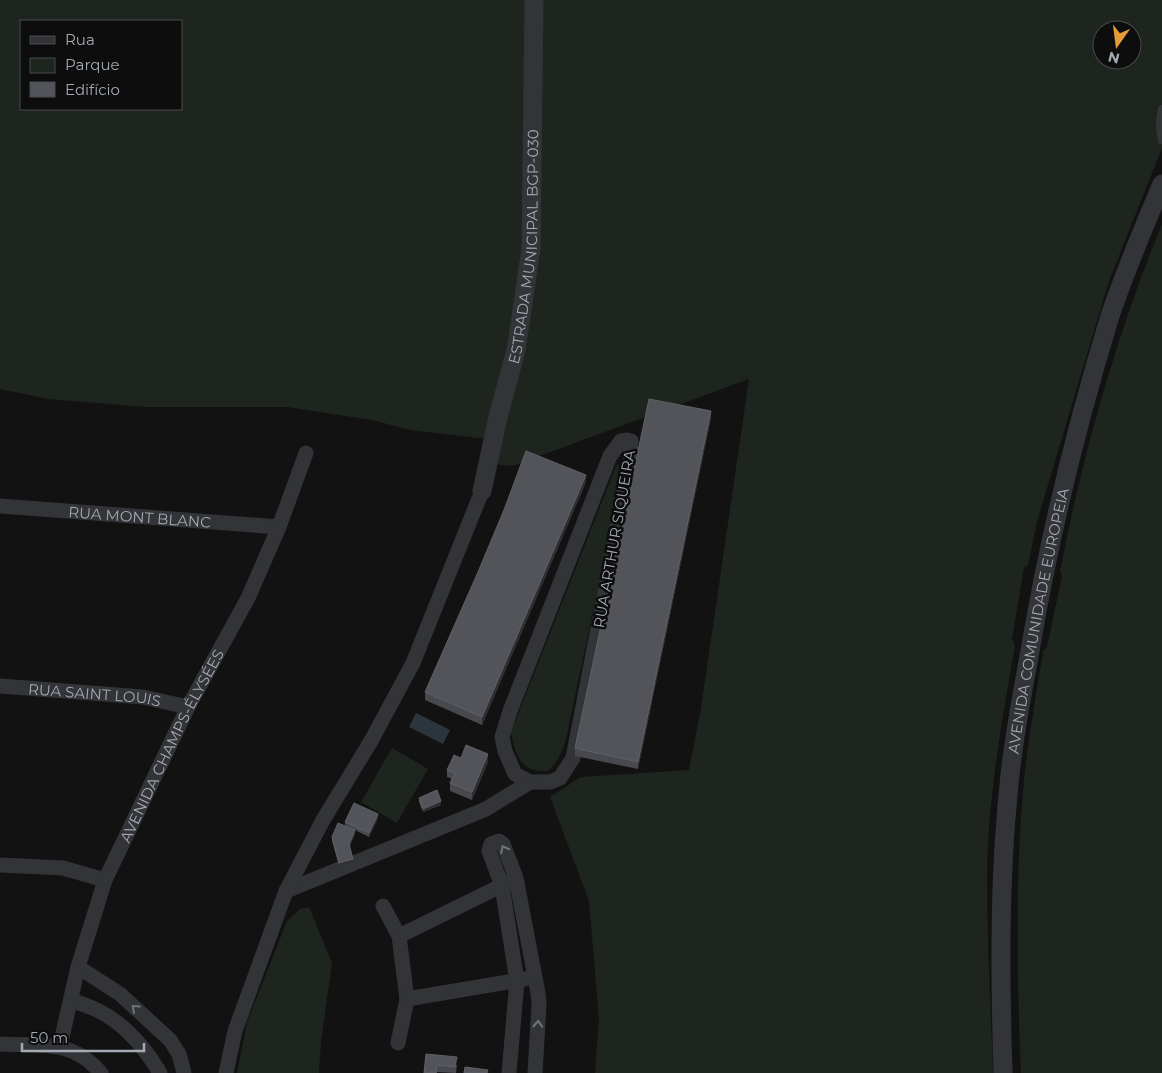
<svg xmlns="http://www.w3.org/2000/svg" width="1162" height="1073" font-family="Montserrat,sans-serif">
<rect width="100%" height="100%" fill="#121213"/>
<!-- green -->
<path fill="#1e251f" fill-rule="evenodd" d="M0,0H1162V148L1109,281L1038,518L1028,565L1024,568L1012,639L1015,645C1002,722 987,801 987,879C987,944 991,1009 993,1073H595L599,1019L589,901L550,797L581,777L689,770L701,708L749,379L512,466L481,463L487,439L410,430L372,420L287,407H147L49,399L0,389ZM21,21H181V109H21ZM1102,30H1132V60H1102Z
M1162,224V1073H1021C1017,979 1015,885 1023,791C1027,744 1036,697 1043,651L1047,647L1062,576L1060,571C1083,453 1116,336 1162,224Z
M619,464L623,469L566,739C562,752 558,762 548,771C521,773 515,755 511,732L616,466Z
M392,748L428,769L397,823L361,802Z
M309,907L332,963L321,1041L319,1073H237L247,1022L287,921L300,909Z"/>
<!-- water -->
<path fill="#2c353b" d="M416,713L450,730L443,744L409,727Z"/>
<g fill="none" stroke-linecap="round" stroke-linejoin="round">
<!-- service -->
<path stroke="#333438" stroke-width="8" d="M1162,109C1159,120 1159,128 1162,140"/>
<!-- minor -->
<g stroke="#333438" stroke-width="15">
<path d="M627,440L631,441L630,462L573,758L560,778L550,782H530L515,774L505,751L502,737L510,711L610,456L621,441Z"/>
<path id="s1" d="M0,506L279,527"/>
<path id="s2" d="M0,686L143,697L188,707"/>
<path d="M0,865L63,868L105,880"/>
<path d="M286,891L486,809L530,782"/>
<path d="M383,906L399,936L407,999L398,1043"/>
<path d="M399,936L511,881"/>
<path d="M78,967L120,994L170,1040L179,1054L184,1073"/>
<path d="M407,999L525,979"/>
<path d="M71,1000C79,1003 88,1006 97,1010C124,1023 145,1048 160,1073"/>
<path d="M0,1044C41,1046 72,1039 101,1073"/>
<path id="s3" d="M60,1046L78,967L105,880L188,707L248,598L279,527L306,453"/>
<path d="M226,1073L235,1031L286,891L323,820L371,741L413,663L482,491"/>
<path d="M509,1073L517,981L502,886L489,851L491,844L499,841L503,844L516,878L538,993L539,1005L535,1073"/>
</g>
<!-- tertiary -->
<g stroke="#333438" stroke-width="19">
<path id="s4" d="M482,491L498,417L516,350L531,249L534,0"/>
<path id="s5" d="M1003,1073C1000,977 999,880 1009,785C1013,738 1023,691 1031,645C1050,534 1077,424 1110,316C1125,271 1144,227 1162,184"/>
</g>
</g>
<!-- wall -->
<path fill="#48494e" d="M711,418L638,769L575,756V748Z
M586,482L482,725L425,700V692Z
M461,758L488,762L472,800L450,791V783L452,779L447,777V770Z
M419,798L441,805L423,812L419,802Z
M378,818L369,837L345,825V822Z
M355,834L350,846L353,863L339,866L332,841V837Z
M426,1054L457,1065L456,1073L437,1072V1073H424Z"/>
<!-- shaded-wall -->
<path fill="#2e2f32" d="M711,411V418L638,769V762Z
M586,475V482L482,725V717Z
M488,754V762L472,800V792Z
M441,801V805L423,812V809Z
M378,814V818L369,837V833Z
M355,830V834L349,848V844Z
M353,859V863L339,866V863Z"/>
<!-- building -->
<path fill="#525459" stroke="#5f6167" d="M649,399L711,411L638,762L575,748Z
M526,451L586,475L482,717L425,692L478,572L504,510Z
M466,745L488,754L472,792L450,783L455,773L447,770L454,755L461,758Z
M437,790L441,801L423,809L419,798Z
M354,803L378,814L369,833L345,822Z
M338,823L355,830L349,844L353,859L339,863L332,837Z
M426,1054L457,1057L455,1067L437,1065L436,1073H424Z
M465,1067L488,1070L487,1073H464Z"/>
<!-- one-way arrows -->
<defs><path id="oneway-chevron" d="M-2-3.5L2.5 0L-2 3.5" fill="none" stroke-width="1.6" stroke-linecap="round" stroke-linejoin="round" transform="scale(1.25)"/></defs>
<g stroke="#71757c">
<use href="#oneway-chevron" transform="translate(504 849) rotate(-117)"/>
<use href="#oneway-chevron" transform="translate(135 1008) rotate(-138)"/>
<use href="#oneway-chevron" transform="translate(538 1024) rotate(-87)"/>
</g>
<g text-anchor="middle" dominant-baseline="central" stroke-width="5" stroke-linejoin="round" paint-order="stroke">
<!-- street labels -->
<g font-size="15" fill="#a4aab3" stroke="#0d0d0e">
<text stroke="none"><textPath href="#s4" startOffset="249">ESTRADA MUNICIPAL BGP-030</textPath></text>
<text stroke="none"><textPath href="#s1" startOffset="140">RUA MONT BLANC</textPath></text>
<text transform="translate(614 539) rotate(-80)">RUA ARTHUR SIQUEIRA</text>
<text stroke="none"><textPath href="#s5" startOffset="455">AVENIDA COMUNIDADE EUROPEIA</textPath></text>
<text stroke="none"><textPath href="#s2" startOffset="95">RUA SAINT LOUIS</textPath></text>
<text stroke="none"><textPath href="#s3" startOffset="322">AVENIDA CHAMPS-ÉLYSÉES</textPath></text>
</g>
</g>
<!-- legend -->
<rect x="20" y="20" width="162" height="90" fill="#0d0d0e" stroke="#494c50"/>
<rect x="30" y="36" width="25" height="8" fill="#333438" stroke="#494c50"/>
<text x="65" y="45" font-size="15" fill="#a4aab3">Rua</text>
<rect x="30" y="58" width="25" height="15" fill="#1e251f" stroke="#494c50"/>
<text x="65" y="70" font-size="15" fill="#a4aab3">Parque</text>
<rect x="30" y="82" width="25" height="15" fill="#525459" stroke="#494c50"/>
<text x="65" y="95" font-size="15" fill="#a4aab3">Edifício</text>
<!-- north arrow -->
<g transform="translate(1117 45) rotate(194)"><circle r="24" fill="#0d0d0e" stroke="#494c50"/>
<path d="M0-4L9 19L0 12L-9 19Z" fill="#e69b37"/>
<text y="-8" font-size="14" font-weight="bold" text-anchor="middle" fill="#a4aab3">N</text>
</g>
<!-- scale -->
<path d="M22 1043v8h122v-8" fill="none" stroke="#a4aab3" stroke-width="2.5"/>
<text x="30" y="1043" font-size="15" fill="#a4aab3" stroke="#0d0d0e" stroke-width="4" paint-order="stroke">50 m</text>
</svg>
